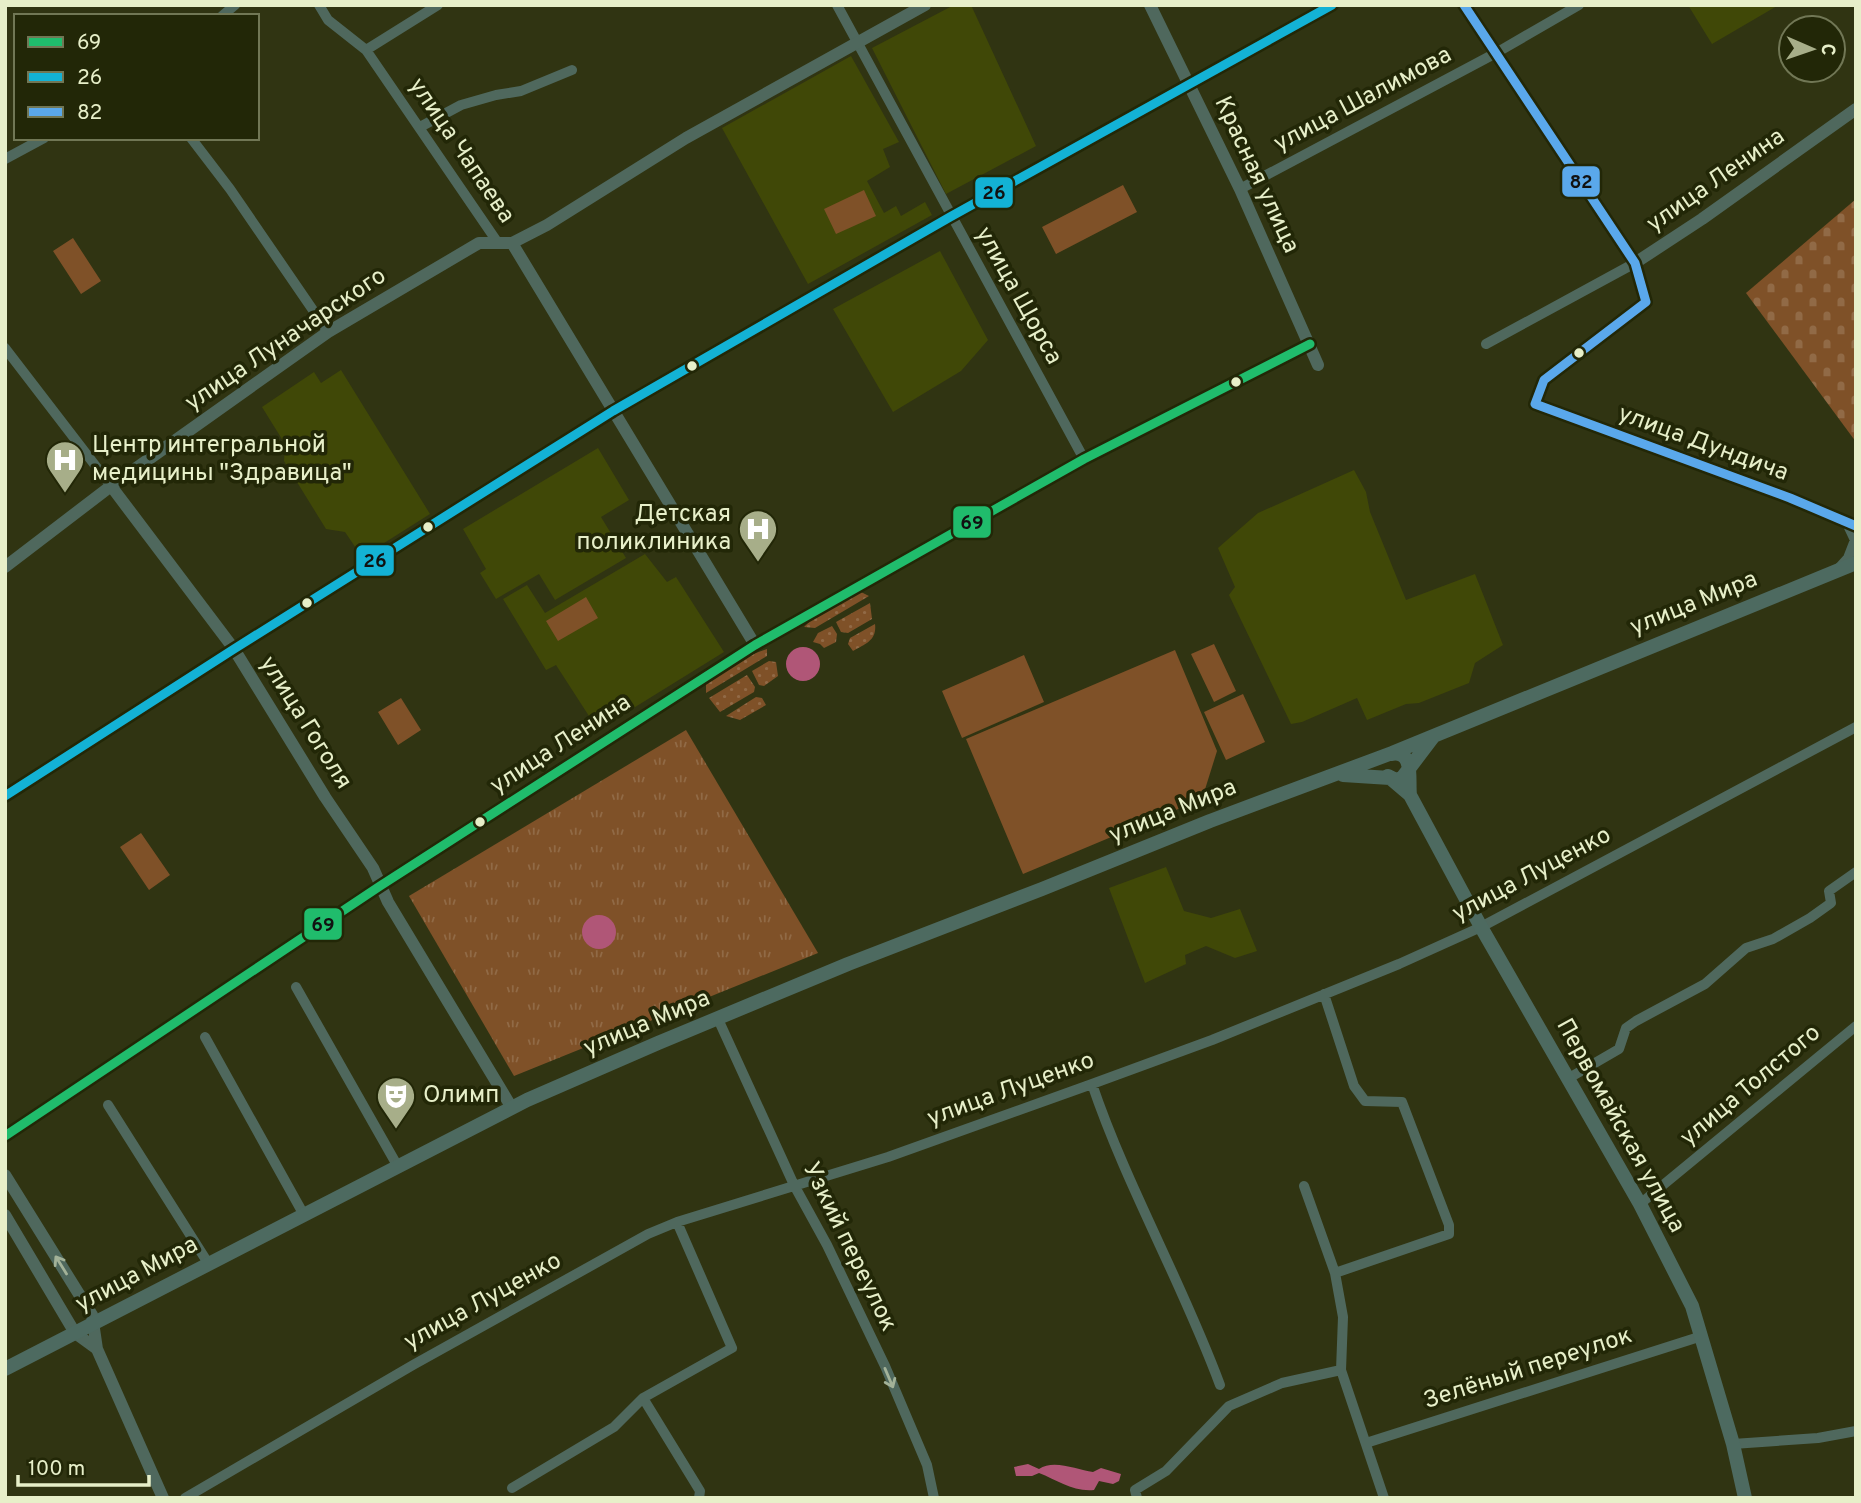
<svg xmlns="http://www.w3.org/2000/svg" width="1861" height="1503" font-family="Overpass,sans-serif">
<defs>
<pattern id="grass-dots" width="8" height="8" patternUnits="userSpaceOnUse" patternTransform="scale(1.75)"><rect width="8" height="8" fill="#7f5128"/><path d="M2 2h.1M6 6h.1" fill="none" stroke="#916a46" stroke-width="1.8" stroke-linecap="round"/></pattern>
<pattern id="cemetery-stones" width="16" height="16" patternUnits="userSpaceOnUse" patternTransform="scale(1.75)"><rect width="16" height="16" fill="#7f5128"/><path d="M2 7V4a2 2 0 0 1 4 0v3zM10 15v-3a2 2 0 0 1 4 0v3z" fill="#916a46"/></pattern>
<pattern id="park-tufts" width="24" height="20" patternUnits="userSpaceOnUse" patternTransform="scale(1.75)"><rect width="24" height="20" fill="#7f5128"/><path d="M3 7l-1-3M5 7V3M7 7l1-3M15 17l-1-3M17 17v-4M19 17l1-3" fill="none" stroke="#916a46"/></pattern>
</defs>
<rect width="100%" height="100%" fill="#303412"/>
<!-- built -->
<path fill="#404807" d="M954,5H971L1036,146L946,194L872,48Z
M1688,5H1776L1777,6L1712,44Z
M851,56L899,142L883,149L890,167L867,181L884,213L896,206L901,216L925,202L932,215L808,284L722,128Z
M940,251L988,340L961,371L893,412L833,309Z
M341,370L430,514L362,557L345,532L326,529L284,461L285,444L262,407L314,372L321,383Z
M598,448L629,500L601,517L626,558L555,600L539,574L496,599L480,573L486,569L463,529Z
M1354,470L1366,492L1370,512L1406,600L1475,574L1503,645L1475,663L1469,683L1419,703L1406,704L1367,720L1357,698L1302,722L1291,724L1229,595L1235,587L1218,548L1258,513Z
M645,554L667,582L676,577L724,652L598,730L556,665L546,670L503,599L527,585L545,613Z
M1166,867L1184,911L1211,918L1240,909L1257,951L1235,958L1206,946L1185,955L1186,964L1145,983L1109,888Z"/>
<!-- grass -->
<path fill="url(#grass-dots)" d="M859,591L869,596L815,628L804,627L816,615Z
M870,603L872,619L848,633L841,632L836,622Z
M875,624C877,640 866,644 853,651L848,644L850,638Z
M832,626L837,634L836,642L824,648L820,644L813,642L818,633Z
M767,649V656L706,693V683L745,657Z
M769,661L776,662L778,676L764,686L759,685L752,671Z
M747,675L755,687L754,692L720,712L709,698Z
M756,697L762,698L766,705L740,720L726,716Z"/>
<!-- cemetery -->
<path fill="url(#cemetery-stones)" d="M1856,199V442L1746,293Z"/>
<!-- park -->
<path fill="url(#park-tufts)" d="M686,730L818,953L514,1076L409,896Z"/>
<!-- pitch -->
<path fill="#7f5128" d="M1123,185L1137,212L1056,254L1042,227Z
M864,190L876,216L836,234L824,209Z
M73,238L101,281L81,294L53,251Z
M586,597L598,618L558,641L546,621Z
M1214,644L1236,691L1214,702L1191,654Z
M1175,650L1217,751L1202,799L1023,874L966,739Z
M1024,655L1044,702L962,738L942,691Z
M1243,694L1265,742L1226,760L1204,712Z
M401,698L421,730L398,745L378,712Z
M141,833L170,875L149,890L120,847Z"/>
<!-- water -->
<path fill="#b05677" d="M786 664a17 17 0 1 1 34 0a17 17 0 1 1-34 0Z
M582 932a17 17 0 1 1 34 0a17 17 0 1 1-34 0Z
M1028,1464L1039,1469C1054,1459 1077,1470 1093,1472L1101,1468L1121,1474L1119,1481L1113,1484L1099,1481L1094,1490C1073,1492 1057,1480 1039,1473L1032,1476H1016L1014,1467Z"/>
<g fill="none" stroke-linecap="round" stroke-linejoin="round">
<!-- minor -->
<path stroke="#4f685d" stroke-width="10" d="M319,5L328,20L366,50L498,243
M837,5L1084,459
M222,16L235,5
M366,50L438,5
M420,127L461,105L496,95L521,91L572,70
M191,138L230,189L328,332
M5,159L44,138
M1240,189L1496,53L1579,5
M1486,344L1635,263L1646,302L1544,380L1535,404L1790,498L1856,526
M5,348L111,486
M1838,569L1848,558L1855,540L1846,521
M296,987L397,1165
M1324,994L1354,1086L1365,1101L1402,1102L1449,1225V1234L1335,1273
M718,1019L794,1185L827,1245L885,1366L927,1465L934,1498
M205,1037L304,1215
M1569,1078L1619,1049L1626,1028L1636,1021L1705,984L1746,948L1773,939L1810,918L1831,903L1829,891L1856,872
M1092,1084C1127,1187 1182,1282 1220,1385
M108,1105L208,1263
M1304,1186L1335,1273L1343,1317L1341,1370L1384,1498
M1640,1204L1856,1026
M677,1222L732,1348L643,1398L700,1491L699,1498
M1366,1443L1702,1336
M1733,1444L1818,1438L1856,1431
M512,1488L614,1427L643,1398
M185,1498L413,1365L648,1234L677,1222L888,1157L1092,1084L1212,1040L1399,964L1481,927L1856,727
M1137,1498L1135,1490L1166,1471L1229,1406L1282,1383L1341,1370"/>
<!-- tertiary -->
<path stroke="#4f685d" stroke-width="12" d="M1150,5L1240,189L1318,365
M1464,5L1635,263L1702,219L1856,109
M512,243L547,225L686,138L925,5
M512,243L755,645
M111,486L234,649L325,797L373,868L388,902L512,1108
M5,567L111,486L328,332L479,243H512
M5,796L234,649L613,411L950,217L1332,5
M5,1136L380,886L755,645L1084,459L1310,344
M5,1175L92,1315L97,1349L163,1498
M5,1215L75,1333L97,1349"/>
<!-- secondary -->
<path stroke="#4d6a60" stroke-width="14" d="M1391,754C1415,750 1408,779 1410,795
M1343,775L1390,778L1410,795L1481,927L1640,1204L1692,1306L1733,1444L1745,1498
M1388,776L1396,780L1402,778L1433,737
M5,1369L527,1100L658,1043L848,964L1042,889L1210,821L1392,753L1856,563"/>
<!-- bus-1 casing -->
<g stroke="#222707" stroke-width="14">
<path id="bus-1" d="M5,1136L380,886L755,645L1084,459L1310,344"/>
</g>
<!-- bus-2 casing -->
<g stroke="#222707" stroke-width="14">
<path id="bus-2" d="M5,796L234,649L613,411L950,217L1332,5"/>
</g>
<!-- bus-3 casing -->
<g stroke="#222707" stroke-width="14">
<path id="bus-3" d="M1464,5L1635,263L1646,302L1544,380L1535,404L1790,498L1856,526"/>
</g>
<!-- bus-1 -->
<use href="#bus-1" stroke="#20bc6c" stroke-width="9"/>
<!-- bus-2 -->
<use href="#bus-2" stroke="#13b2d5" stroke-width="9"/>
<!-- bus-3 -->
<use href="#bus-3" stroke="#5aa8eb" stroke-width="9"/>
</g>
<!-- one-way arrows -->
<defs><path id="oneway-shaft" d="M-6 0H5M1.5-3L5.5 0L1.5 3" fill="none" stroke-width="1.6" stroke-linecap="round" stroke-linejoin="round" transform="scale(1.75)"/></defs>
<g stroke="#a3b298">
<use href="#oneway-shaft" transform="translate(61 1265) rotate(-122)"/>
<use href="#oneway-shaft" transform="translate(889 1378) rotate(67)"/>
</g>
<!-- icons -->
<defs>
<g id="hospital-pin" transform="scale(2.0125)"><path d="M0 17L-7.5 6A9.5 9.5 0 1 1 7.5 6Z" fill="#a7ae89" stroke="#222707"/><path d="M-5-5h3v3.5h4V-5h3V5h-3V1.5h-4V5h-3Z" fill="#fff"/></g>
<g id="theatre-pin" transform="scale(2.0125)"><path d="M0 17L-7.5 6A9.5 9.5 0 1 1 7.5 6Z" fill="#a7ae89" stroke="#222707"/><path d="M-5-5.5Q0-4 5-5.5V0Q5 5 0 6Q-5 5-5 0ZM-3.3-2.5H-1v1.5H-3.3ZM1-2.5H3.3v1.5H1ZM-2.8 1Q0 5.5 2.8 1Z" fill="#fff"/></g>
</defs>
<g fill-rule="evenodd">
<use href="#hospital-pin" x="65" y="460"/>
<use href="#hospital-pin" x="758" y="529"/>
<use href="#theatre-pin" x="396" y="1096"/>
</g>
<!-- markers -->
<g fill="#e7efc9" stroke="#222707" stroke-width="2.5">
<circle cx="1579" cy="353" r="6"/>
<circle cx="692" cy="366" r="6"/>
<circle cx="1236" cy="382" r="6"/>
<circle cx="428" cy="527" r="6"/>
<circle cx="307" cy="603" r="6"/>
<circle cx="480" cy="822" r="6"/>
</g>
<g text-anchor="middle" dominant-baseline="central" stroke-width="7" stroke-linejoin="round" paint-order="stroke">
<!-- street labels -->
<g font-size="24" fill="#e7efc9" stroke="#222707">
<text transform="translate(1363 100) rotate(-28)">улица Шалимова</text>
<text transform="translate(461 151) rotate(56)">улица Чапаева</text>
<text transform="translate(1256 175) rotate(65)">Красная улица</text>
<text transform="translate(1716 181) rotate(-35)">улица Ленина</text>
<text transform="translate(1018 296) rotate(61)">улица Щорса</text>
<text transform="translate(286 340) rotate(-34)">улица Луначарского</text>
<text transform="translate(1703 444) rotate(20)">улица Дундича</text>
<text transform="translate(1694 604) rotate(-22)">улица Мира</text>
<text transform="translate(305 723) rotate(58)">улица Гоголя</text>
<text transform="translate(561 745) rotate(-33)">улица Ленина</text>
<text transform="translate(1173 812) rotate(-22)">улица Мира</text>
<text transform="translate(1532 875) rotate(-28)">улица Луценко</text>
<text transform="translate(647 1024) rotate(-23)">улица Мира</text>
<text transform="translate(1751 1086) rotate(-40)">улица Толстого</text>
<text transform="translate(1011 1090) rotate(-20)">улица Луценко</text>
<text transform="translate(1620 1126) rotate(61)">Первомайская улица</text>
<text transform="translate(849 1247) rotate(64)">Узкий переулок</text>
<text transform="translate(137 1275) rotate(-28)">улица Мира</text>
<text transform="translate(483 1302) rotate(-29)">улица Луценко</text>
<text transform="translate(1528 1369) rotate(-18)">Зелёный переулок</text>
</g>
<!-- poi labels -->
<g font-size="24" fill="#e7efc9" stroke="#222707" text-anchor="start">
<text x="92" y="446">Центр интегральной<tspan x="92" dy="28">медицины "Здравица"</tspan></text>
<text x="731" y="515" text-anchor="end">Детская<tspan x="731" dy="28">поликлиника</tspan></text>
<text x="423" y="1096">Олимп</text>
</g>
</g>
<g stroke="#222707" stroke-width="2.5">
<rect x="1561" y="165" width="40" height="33" rx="7" fill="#5aa8eb"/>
<rect x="974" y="176" width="40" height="33" rx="7" fill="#13b2d5"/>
<rect x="952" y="505" width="40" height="34" rx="7" fill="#20bc6c"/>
<rect x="355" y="544" width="40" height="33" rx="7" fill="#13b2d5"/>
<rect x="303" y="907" width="40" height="34" rx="7" fill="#20bc6c"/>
</g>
<g font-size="19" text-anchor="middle" font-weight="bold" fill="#111">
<text x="1581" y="188">82</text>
<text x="994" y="199">26</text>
<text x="972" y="529">69</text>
<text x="375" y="567">26</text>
<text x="323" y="931">69</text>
</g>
<!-- border -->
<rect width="1861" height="1503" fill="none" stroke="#e7efc9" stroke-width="14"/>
<!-- legend -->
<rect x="14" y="14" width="245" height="126" fill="#222707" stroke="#717755" stroke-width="2"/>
<rect x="28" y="37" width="35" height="10" fill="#20bc6c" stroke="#717755" stroke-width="2"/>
<text x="77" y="49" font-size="21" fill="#e7efc9">69</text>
<rect x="28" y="72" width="35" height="10" fill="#13b2d5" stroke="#717755" stroke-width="2"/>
<text x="77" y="84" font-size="21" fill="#e7efc9">26</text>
<rect x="28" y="107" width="35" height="10" fill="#5aa8eb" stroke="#717755" stroke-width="2"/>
<text x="77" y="119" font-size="21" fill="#e7efc9">82</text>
<!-- north arrow -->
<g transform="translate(1812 49) rotate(92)"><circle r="33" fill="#222707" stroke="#717755" stroke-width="2"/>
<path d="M0-5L12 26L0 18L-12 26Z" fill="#a7ae89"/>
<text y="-10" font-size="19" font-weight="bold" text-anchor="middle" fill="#e7efc9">С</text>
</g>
<!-- scale -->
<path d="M18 1475v10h131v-10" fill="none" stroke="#e7efc9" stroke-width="3.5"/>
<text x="28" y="1475" font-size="21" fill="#e7efc9" stroke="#222707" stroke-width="5" paint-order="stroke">100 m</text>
</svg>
